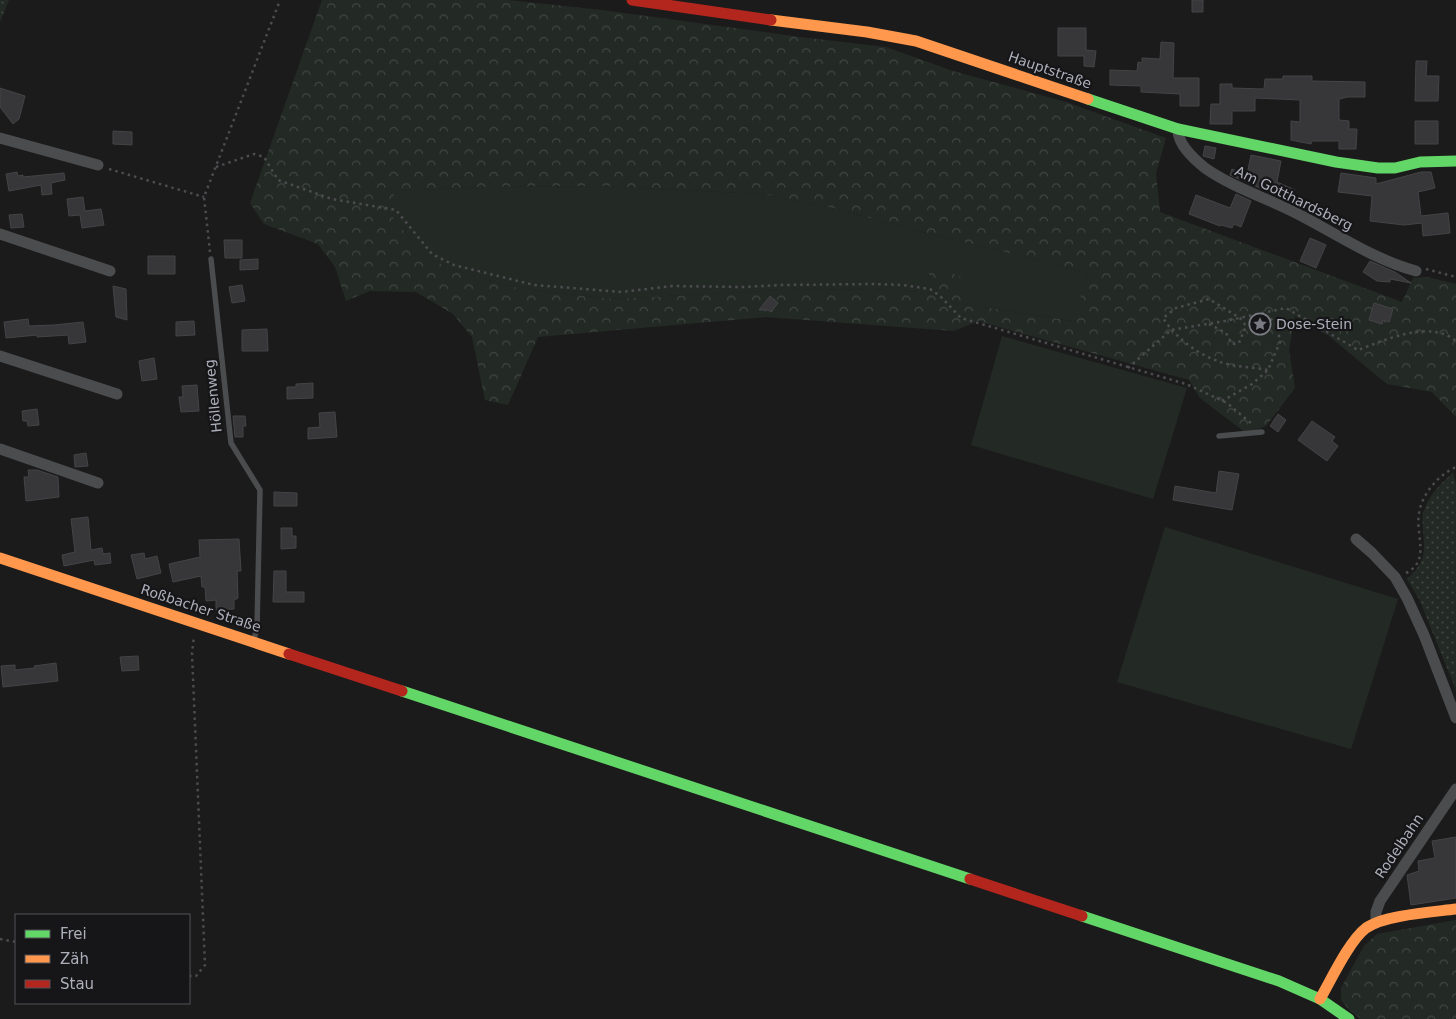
<svg xmlns="http://www.w3.org/2000/svg" width="1456" height="1019" font-family="'DejaVu Sans',sans-serif">
<defs>
<pattern id="forest-crowns" width="20" height="18" patternUnits="userSpaceOnUse" patternTransform="scale(1.25)"><rect width="20" height="18" fill="#232a25"/><path d="M2 6a3 3 0 1 1 6 0M12 15a3 3 0 1 1 6 0" fill="none" stroke="#404643"/></pattern>
<pattern id="garden-dots" width="8" height="8" patternUnits="userSpaceOnUse" patternTransform="scale(1.25)"><rect width="8" height="8" fill="#232a25"/><path d="M2 2h.1M6 6h.1" fill="none" stroke="#404643" stroke-width="1.8" stroke-linecap="round"/></pattern>
</defs>
<rect width="100%" height="100%" fill="#1b1b1b"/>
<!-- green -->
<path fill="#232a25" d="M597,186L763,194L837,209L915,230L1089,273L1073,321L963,304L928,272L938,295L897,289L781,290L614,299L522,289L466,274L426,258L392,216L393,191L479,187Z
M1002,336L1187,388L1153,499L971,445Z
M1165,527L1398,599L1351,749L1117,682Z"/>
<!-- forest -->
<path fill="url(#forest-crowns)" fill-rule="evenodd" d="M322,0H507L602,10L800,37L886,47L953,71L1066,102L1166,138L1156,173L1160,212L1402,302L1413,278L1427,277L1456,284V417L1432,392L1387,384L1329,336L1295,316L1289,350L1295,388L1266,426L1246,433L1200,398L1189,380L978,321L954,331L766,317L538,337L508,405L485,400L472,337L453,314L416,292L370,291L346,301L335,267L318,244L264,224L250,203ZM597,186L763,194L837,209L915,230L1089,273L1072,321L964,304V278L928,264V272L938,295L897,289L781,290L614,299L522,289L466,274L426,258L392,216L394,191L479,187Z
M1456,920V1019H1361L1350,1011L1341,1000V988L1364,946L1377,934Z"/>
<!-- garden -->
<path fill="url(#garden-dots)" d="M0,0H9L0,22Z
M1453,473L1456,484V690L1419,599L1407,579C1426,562 1425,554 1423,529C1423,524 1422,519 1423,514C1428,496 1440,484 1453,473Z"/>
<!-- building -->
<path fill="#373739" stroke="#444447" d="M1192,0H1203V12H1192Z
M1058,28H1086V50L1096,51L1094,67L1084,66V56H1058Z
M1161,42L1174,43L1173,78H1199V106H1180V94L1141,92V86L1110,85V70L1137,71L1138,62L1142,63V58L1160,59Z
M1416,61H1427L1426,76H1439L1438,101H1415Z
M1283,76H1312V81L1365,82V97H1348L1339,99V120L1349,121V129H1357L1356,149H1339V141H1312L1311,144L1291,140V121L1300,122V100L1255,98V111H1232V124H1210L1211,104H1220V84H1232V88L1264,89L1265,79H1283Z
M0,88L25,96L19,119L13,124L0,107Z
M1415,121H1438V144H1415Z
M113,131L132,132V145L113,144Z
M1205,146L1216,148L1214,159L1203,156Z
M1251,155L1281,161L1277,182L1295,190L1290,201L1230,175L1232,169L1247,175Z
M17,172L18,176L23,175V177L64,173L65,180L51,183L52,194L42,195L41,185L9,191L6,174Z
M1421,172H1431L1435,188L1418,192L1421,216L1448,213L1450,233L1423,236L1422,223L1404,225L1370,221L1372,196L1338,192L1341,173L1376,178V184Z
M1236,194L1251,201L1241,227L1234,224L1232,228L1221,225L1220,226L1189,214L1196,195L1230,208Z
M83,197L85,211L101,209L104,225L82,228L80,215L69,216L67,199Z
M22,214L24,227L11,228L9,215Z
M1310,238L1326,245L1316,268L1300,261Z
M224,240H242V258H225Z
M148,256H175V274H148Z
M258,259V269L240,270V260Z
M1370,261L1395,272L1411,283L1390,279V282L1377,281L1363,272Z
M242,285L245,301L232,303L229,287Z
M113,286L126,289L127,320L116,317Z
M770,296L778,303L771,312L768,310H759Z
M1374,303L1393,309L1389,322L1383,320L1382,324L1369,320Z
M28,319L29,326L54,325L83,322L86,342L69,344L68,335L37,337V335L6,338L4,322Z
M194,321L195,335L176,336V322Z
M267,329L268,351H242V330Z
M154,358L157,379L142,381L139,361Z
M313,383V398L287,399V387H296V384Z
M197,385L199,411L181,412L179,397H183L182,386Z
M37,409L39,425L28,426L27,421H23L22,411Z
M335,412L337,437L308,439V428L320,427L319,413Z
M1278,414L1286,420L1278,432L1270,426Z
M233,416H245L246,426H243V437H235Z
M1312,421L1335,437L1332,441L1338,446L1327,461L1298,440Z
M86,453L88,466L75,467L74,455Z
M28,470H37L58,477L59,497L26,501L24,477H29Z
M1219,471L1239,474L1232,510L1173,500L1175,486L1216,493Z
M274,492L297,493V506H274Z
M88,517L91,550L102,548L103,554L110,553L111,563L95,565L94,560L64,566L62,555L75,552L71,519Z
M281,528H292V536H296V548L281,549Z
M239,539L241,571H237L238,598L234,600V609L216,610V600L206,601L205,587H202L201,576L173,582L169,564L200,557L199,540Z
M144,553L145,559L157,556L161,573L137,579L131,555Z
M274,571H286V592H304V602H273Z
M138,656L139,670L122,671L120,657Z
M56,663L58,681L3,687L1,666L15,665V670L35,668L34,666Z
M1456,837V898L1411,905L1407,875L1419,871L1418,861L1435,858L1432,841Z"/>
<g fill="none" stroke-linecap="round" stroke-linejoin="round">
<!-- path -->
<path stroke="#4c4c50" stroke-width="2.5" stroke-dasharray="2.5 4" stroke-linecap="butt" d="M216,167L254,154L264,157L278,180L332,199L396,210L432,254L454,265L534,285L622,292L672,286L742,287L782,285L872,284L903,285L930,289L940,296L961,318L1186,384L1227,403L1252,424
M109,169L204,197
M210,252L204,197L279,3
M1426,269L1456,277
M1209,324L1226,333L1232,344L1239,343L1246,326L1240,318L1209,299L1176,308L1163,318C1175,337 1197,354 1218,361C1232,367 1252,367 1268,370
M1128,368L1171,330L1225,321L1286,308L1358,350C1386,340 1429,319 1456,341
M1222,401L1252,384L1268,370L1280,342L1277,324L1263,313
M1406,573C1431,561 1415,534 1419,513C1422,494 1438,475 1456,467
M0,939L16,942
M189,976H196L205,965L192,653L194,636"/>
<!-- lane -->
<path stroke="#4b4c4e" stroke-width="5.5" d="M211,259L231,443L260,490L257,628L254,639
M1219,436L1262,432"/>
<!-- street -->
<path stroke="#4b4c4e" stroke-width="11" d="M1178,129C1177,144 1194,159 1205,168C1232,187 1264,197 1294,212C1334,232 1372,259 1416,271
M0,138L98,165
M0,234L110,271
M0,356L117,394
M0,449L98,483
M1356,539L1372,553L1395,577L1407,598L1424,635L1456,718
M1376,923V912L1380,901L1456,789"/>
<!-- fast -->
<path stroke="#63d668" stroke-width="11" d="M1088,99L1178,129L1336,162L1378,168H1395L1420,162L1456,161
M402,691L970,879
M1082,916L1279,981L1320,999L1349,1019"/>
<!-- slow -->
<path stroke="#ff974d" stroke-width="11" d="M771,20L867,32L916,41L1088,99
M0,558L289,654
M1320,999C1331,980 1349,941 1366,928C1384,915 1433,912 1456,909"/>
<!-- jam -->
<path stroke="#b3261e" stroke-width="11" d="M632,0L771,20
M289,654L402,691
M970,879L1082,916"/>
</g>
<!-- icons -->
<defs>
<g id="sight-ring" transform="scale(1.125)"><circle r="9.5" fill="#161517" stroke="#7a7b83" stroke-width="1.5"/><path d="M0-6L1.8-2.2L6-1.7L2.9 1.2L3.7 5.4L0 3.3L-3.7 5.4L-2.9 1.2L-6-1.7L-1.8-2.2Z" fill="#7a7b83"/></g>
</defs>
<g fill-rule="evenodd">
<use href="#sight-ring" x="1260" y="324"/>
</g>
<g text-anchor="middle" dominant-baseline="central" stroke-width="4.5" stroke-linejoin="round" paint-order="stroke">
<!-- street labels -->
<g font-size="14" fill="#adafbb" stroke="#161517">
<text transform="translate(1050 70) rotate(19)">Hauptstraße</text>
<text transform="translate(1294 198) rotate(26)">Am Gotthardsberg</text>
<text transform="translate(213 396) rotate(-96)">Höllenweg</text>
<text transform="translate(201 608) rotate(18)">Roßbacher Straße</text>
<text transform="translate(1399 846) rotate(-56)">Rodelbahn</text>
</g>
<!-- poi labels -->
<g font-size="14" fill="#adafbb" stroke="#161517" text-anchor="start">
<text x="1276" y="324">Dose-Stein</text>
</g>
</g>
<!-- legend -->
<rect x="15" y="914" width="175" height="90" fill="#161517" stroke="#525359"/>
<rect x="25" y="930" width="25" height="8" fill="#63d668" stroke="#525359"/>
<text x="60" y="939" font-size="15" fill="#adafbb">Frei</text>
<rect x="25" y="955" width="25" height="8" fill="#ff974d" stroke="#525359"/>
<text x="60" y="964" font-size="15" fill="#adafbb">Zäh</text>
<rect x="25" y="980" width="25" height="8" fill="#b3261e" stroke="#525359"/>
<text x="60" y="989" font-size="15" fill="#adafbb">Stau</text>
</svg>
